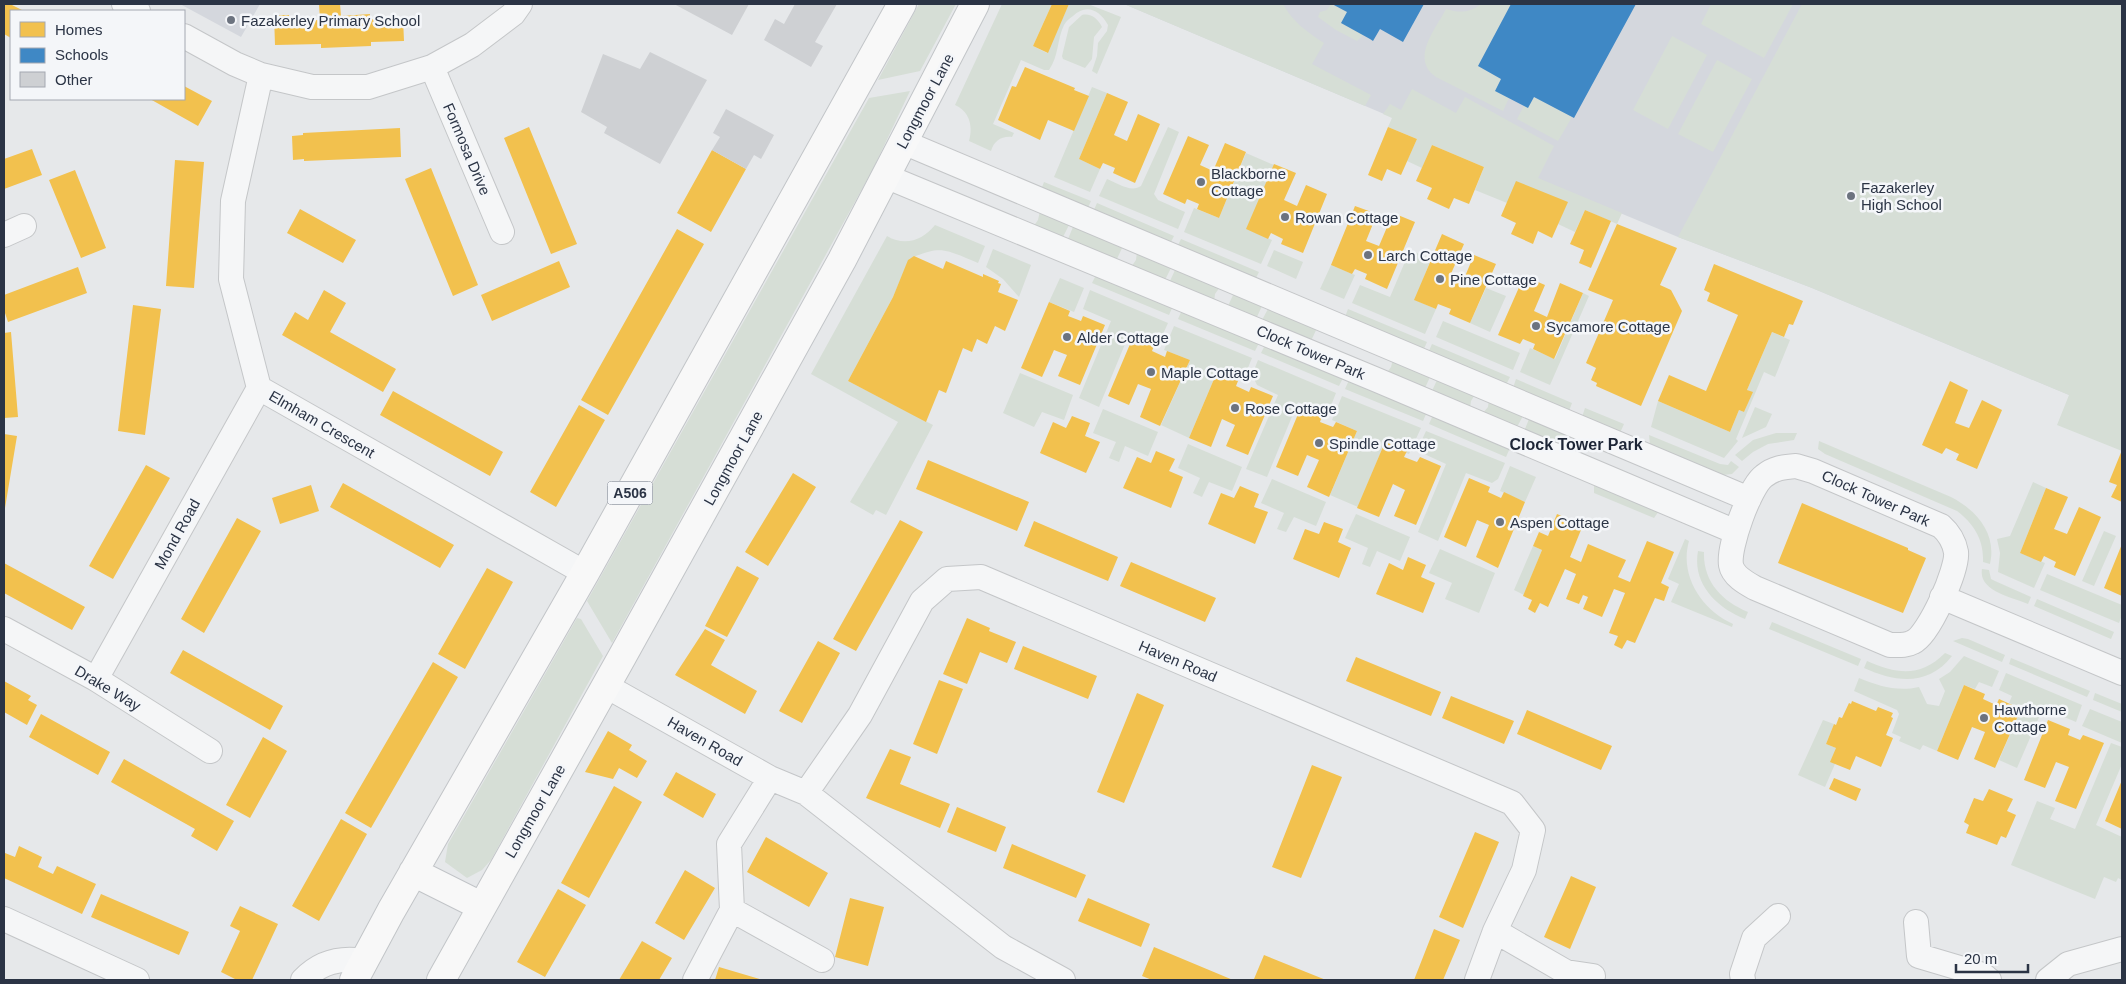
<svg xmlns="http://www.w3.org/2000/svg" width="2126" height="984" font-family="Helvetica,sans-serif">
<rect width="100%" height="100%" fill="#e6e8ea"/>
<!-- built -->
<path fill="#d4d7dd" d="M180,4H260L241,37Z
M1124,4H2122V417L1812,288L1678,237L1538,179Z"/>
<!-- green -->
<path fill="#d6ded6" d="M919,4H956L920,71L878,80Z
M1002,4H1052L1033,46L1047,53L1069,4H1088L1121,17L1097,74L1092,71L1097,56L1098,43L1107,31L1108,25C1100,10 1086,3 1073,16C1070,18 1066,21 1064,25C1057,39 1059,56 1049,70H1044L1021,60L993,124L1014,133L1012,137C1001,136 994,141 991,151L969,141C973,126 970,112 955,105Z
M1124,4H1283C1293,22 1307,32 1324,43L1312,64L1371,95L1365,106Z
M1331,4L1347,12L1341,23L1363,35L1357,41L1336,30L1318,17L1320,12L1327,10Z
M1481,4H1511L1478,66L1501,79L1495,91L1509,98L1503,111L1436,77C1410,59 1435,30 1446,9C1459,13 1470,13 1481,4Z
M1711,4H1793L1764,58L1701,24Z
M1802,4H2122V451L2057,425L2069,395L1812,288L1678,237Z
M1082,15C1091,13 1098,19 1102,27L1094,37L1092,59L1085,68L1063,59L1062,56L1069,27Z
M1672,36L1707,55L1668,129L1633,110Z
M1717,60L1752,79L1713,152L1678,134Z
M1092,87L1107,93L1079,159L1100,169L1090,192L1054,177Z
M1412,89L1456,113L1465,97L1554,146L1538,178L1622,213L1617,224L1585,210L1575,232L1558,224L1567,203H1507L1475,190L1484,167L1432,145L1422,168L1407,161L1417,139L1388,127L1392,118L1383,114L1390,104L1401,110Z
M910,91L873,169L612,643L587,601L869,98Z
M1534,97L1572,117L1558,141L1517,119L1524,106L1528,108Z
M1168,127L1179,132L1154,194L1158,200L1185,212L1178,229L1099,196L1107,179C1117,183 1131,193 1141,186Z
M1246,153L1274,165L1247,229L1272,240L1261,264L1184,232L1194,208L1219,218Z
M1044,182L1091,201L1087,210L1041,190Z
M1097,203L1174,236L1170,244L1093,212Z
M1040,211L1069,225L1063,237L1033,227L1038,220Z
M935,225L985,246L978,263C946,250 942,244 909,259L893,297L848,381L933,425L886,515L876,510L873,515L850,502L898,422L811,374L887,236C905,247 923,240 935,225Z
M1073,227L1123,246L1116,261L1068,239Z
M1181,239L1259,272L1255,280L1177,247Z
M993,249L1031,265L1019,297L1003,279L986,267Z
M1274,250L1303,262L1296,279L1267,266Z
M1410,250L1431,259L1415,300L1436,309L1425,334L1352,303L1360,285L1390,297Z
M1137,252L1171,268L1165,280L1131,267L1136,260Z
M1331,265L1355,275L1344,299L1320,289Z
M1175,270L1220,287L1215,294L1214,302L1170,281Z
M1096,275L1173,306L1169,315L1092,283Z
M1060,278L1084,288L1074,312L1049,302Z
M1486,288L1506,296L1490,332L1470,323Z
M1090,290L1168,323L1159,343L1130,332L1099,407L1079,398L1111,321L1083,309Z
M1234,293L1262,306L1256,319L1227,308Z
M1583,293L1589,296L1550,385L1520,372L1530,348L1555,359Z
M1268,309L1317,328L1311,341L1262,320Z
M1348,309L1427,342L1423,351L1345,317Z
M1182,310L1259,343L1255,351L1178,319Z
M1443,321L1520,353L1513,370L1436,337Z
M1174,326L1252,358L1245,375L1237,381L1217,372L1189,438L1161,425L1190,360L1164,350Z
M1772,332L1790,340L1775,377L1764,372L1736,439L1738,441L1724,458L1651,427L1658,401L1730,432L1739,410L1744,412L1752,393L1747,390Z
M1432,344L1510,377L1506,385L1428,353Z
M1265,345L1343,378L1339,386L1261,353Z
M1393,359L1430,377L1425,388L1386,374L1391,367Z
M1258,360L1336,393L1330,408L1321,412L1298,402L1267,477L1246,469L1278,395L1257,385L1252,375Z
M1020,373L1073,395L1064,420L1042,412L1034,427L1003,413Z
M1516,379L1572,403L1569,411L1513,388Z
M1349,380L1427,412L1423,421L1345,389Z
M1437,380L1476,393L1471,401L1470,408L1432,391Z
M1342,396L1421,428L1409,454L1406,453V451L1385,442L1358,507L1330,495L1357,431L1332,420Z
M1489,399L1523,416L1517,427L1482,414L1488,407Z
M1755,407L1772,414L1766,427L1742,438Z
M1585,408L1624,424L1620,433L1582,417Z
M1103,409L1158,432L1148,456L1125,446L1119,462L1109,458L1116,442L1093,433Z
M1433,415L1510,448L1506,457L1429,424Z
M1529,419L1573,434L1568,440L1567,448L1525,429Z
M1426,431L1505,463L1498,479L1492,483L1466,473L1438,541L1418,532L1446,464L1422,453L1419,446Z
M1776,433H1797L1794,440L1768,444L1753,452L1742,461L1735,455L1753,440Z
M1649,435L1720,464L1728,465L1731,461L1739,467L1732,474L1723,475L1650,445Z
M1819,441L1951,497C1976,510 1997,533 1990,564L1983,562C1984,540 1974,524 1957,511L1825,454L1818,449Z
M1188,444L1242,467L1232,491L1209,482L1202,497L1193,493L1200,478L1178,468Z
M1510,466L1536,477L1525,502L1500,491Z
M1272,479L1326,502L1316,526L1294,517L1286,532L1277,529L1284,513L1261,503Z
M2033,482L2046,488L2020,553L2045,563L2034,588L1998,572L2000,553L1997,539L2010,536Z
M1594,485L1659,511L1654,518L1594,493Z
M1356,514L1410,537L1400,561L1377,551L1370,567L1362,564L1368,548L1345,538Z
M2104,531L2116,536L2094,586L2082,581Z
M1685,539L1689,541C1679,576 1702,610 1733,624L1732,627L1671,602L1679,584L1668,579Z
M1533,546L1542,550L1524,595L1514,590Z
M1440,549L1495,573L1479,613L1445,599L1452,583L1429,573Z
M1698,551L1704,552C1703,582 1722,601 1748,612L1745,619C1717,608 1692,584 1698,551Z
M1982,569L1989,570L1991,579L1995,581L2031,597L2028,604C2012,597 1978,591 1982,569Z
M2047,574L2122,605V615L2119,623L2040,590Z
M2037,599L2114,632L2111,639L2034,606Z
M577,618L581,619L603,656L491,860L482,870L467,878L445,862L448,844Z
M1772,622L1861,659L1858,666L1769,629Z
M1962,638L1968,639L2005,655L2002,662L1953,641Z
M1945,653L1952,656C1928,687 1895,682 1864,668L1867,661C1897,674 1920,678 1945,653Z
M1964,656L1999,671L1992,687L1979,682L1975,689L1964,685L1937,751L1923,745L1920,750L1899,741L1901,737L1892,733L1899,714L1897,710L1854,691L1859,678C1879,686 1897,692 1919,687L1927,704L1939,706L1945,691L1939,679L1950,672Z
M2011,658L2090,691L2087,697L2009,664Z
M2006,673L2082,705L2076,722L2043,708L2017,768L1999,760L2021,709L2009,703L2012,696L1999,690Z
M2095,693L2122,704V712L2093,700Z
M2090,709L2122,722V743L2082,726Z
M1823,720L1834,724L1826,744L1836,748L1835,764L1825,787L1798,775Z
M2111,743L2122,747V764L2096,825L2122,837V880L2118,878L2116,882L2104,877L2095,899L2011,865L2037,801L2055,808L2050,819L2075,829Z"/>
<!-- homes -->
<path fill="#f2c14e" d="M4,4H10L24,11H11V38L4,34Z
M319,4H340L341,16L370,14V19L403,18L404,41L371,42V46L321,48V44L275,45L274,15H289V21L320,20Z
M1052,4H1069L1048,53L1033,46Z
M1025,67L1075,88L1074,90L1089,96L1074,131L1048,120L1040,140L998,120L1012,86L1016,87Z
M184,86L212,101L198,126L150,99H184Z
M1107,93L1128,102L1114,135L1127,141L1138,114L1160,124L1135,183L1113,173L1115,168L1103,163L1100,169L1079,159Z
M529,127L577,244L551,254L504,138Z
M1388,127L1417,139L1401,175L1387,169L1382,181L1368,175Z
M400,128L401,157L304,161V159L293,160L292,136L303,135V133Z
M1188,136L1209,145L1200,165L1213,171L1225,143L1246,152L1219,218L1197,209L1199,204L1187,199L1185,204L1163,194Z
M1432,145L1484,167L1469,204L1454,198L1449,209L1427,199L1432,188L1416,181Z
M32,149L42,175L4,189V159Z
M712,150L746,169L711,232L677,213Z
M175,160L204,162L194,288L166,286Z
M1274,164L1296,173L1284,200L1297,206L1306,185L1327,194L1303,253L1281,244L1283,239L1271,233L1268,239L1246,229Z
M431,168L478,285L453,296L405,179Z
M75,170L106,248L81,258L49,180Z
M1516,181L1568,202L1552,238L1538,231L1533,244L1511,234L1516,223L1501,216Z
M1355,206L1377,214L1366,241L1379,246L1393,213L1415,222L1387,289L1365,279L1367,274L1355,269L1352,274L1331,265Z
M300,209L356,240L343,263L287,233Z
M1585,210L1611,221L1591,268L1579,263L1584,250L1570,244Z
M1617,224L1677,248L1660,285L1671,290L1682,311L1641,406L1596,386L1597,383L1591,380L1596,368L1586,363L1613,300L1588,290Z
M677,229L704,244L608,415L581,400Z
M1442,234L1464,244L1450,276L1463,281L1474,255L1496,264L1470,323L1449,314L1451,309L1438,304L1436,309L1414,300Z
M914,256L943,269L946,261L983,277V274L999,281L998,283L1001,284L998,292L1018,300L1005,331L995,326L987,344L977,339L972,352L963,348L946,393L939,390L926,422L848,381L893,297L908,260Z
M559,261L570,287L492,321L481,295Z
M1714,264L1803,301L1793,325L1789,324L1784,337L1772,332L1747,390L1753,392L1744,412L1739,410L1730,432L1658,401L1669,375L1706,391L1738,315L1707,301L1710,293L1704,290Z
M78,267L87,293L8,322L4,310V295Z
M1524,276L1545,285L1534,311L1547,317L1560,283L1583,293L1554,359L1533,349L1535,344L1523,339L1520,344L1498,335Z
M324,290L346,303L330,332L396,369L383,392L282,335L295,312L308,320Z
M1049,302L1070,311L1068,316L1081,321L1083,316L1105,325L1080,385L1058,376L1067,355L1054,350L1042,377L1021,368Z
M133,305L161,309L145,435L118,431Z
M11,332L18,417L4,418V333Z
M1133,337L1154,346L1152,351L1165,357L1167,351L1190,360L1160,426L1140,417L1151,389L1138,384L1129,405L1108,396Z
M1217,372L1238,381L1236,386L1249,392L1251,387L1273,396L1248,455L1226,446L1235,425L1222,419L1211,447L1189,438Z
M1950,381L1968,390L1955,423L1969,428L1982,400L2002,410L1977,469L1956,460L1959,454L1946,448L1942,454L1922,445Z
M393,391L503,452L490,476L380,415Z
M579,405L605,420L556,507L530,492Z
M1301,407L1322,416L1320,422L1333,427L1336,422L1357,431L1329,497L1307,487L1319,460L1307,455L1298,476L1276,467Z
M1072,416L1090,423L1085,436L1100,442L1086,473L1040,453L1053,422L1066,428Z
M4,434L17,436L5,508H4Z
M1385,442L1407,451L1404,457L1417,462L1420,457L1441,466L1416,525L1394,516L1405,490L1393,484L1379,517L1357,508Z
M2122,450V502L2111,497L2117,485L2109,482Z
M1156,451L1175,459L1169,471L1183,477L1171,508L1123,488L1137,457L1151,463Z
M928,460L1029,502L1017,531L916,489Z
M146,465L170,478L113,579L89,566Z
M793,473L816,487L768,566L745,552Z
M1469,478L1490,487L1488,492L1501,498L1504,492L1525,502L1498,568L1476,557L1489,525L1477,520L1466,547L1444,537Z
M343,483L454,545L440,568L330,507Z
M311,485L319,511L280,524L272,498Z
M1240,486L1259,494L1254,507L1268,512L1255,544L1208,524L1221,493L1234,498Z
M2046,488L2068,497L2054,529L2067,534L2079,507L2101,517L2075,576L2054,567L2056,562L2044,556L2041,562L2020,553Z
M1802,503L1908,548V550L1926,558L1903,613L1778,563Z
M1557,514L1583,525L1570,557L1581,562L1588,544L1626,560L1618,577L1630,582L1647,541L1674,552L1661,583L1669,587L1664,601L1655,598L1635,643L1627,640L1622,649L1614,645L1618,636L1609,633L1625,593L1614,589L1602,617L1583,609L1588,597L1583,595L1579,604L1566,599L1576,574L1565,569L1548,607L1540,603L1535,613L1528,609L1532,600L1523,596L1542,550L1533,546L1539,532L1548,536Z
M237,518L261,531L204,633L181,619Z
M900,520L923,532L856,651L833,639Z
M1034,521L1118,557L1108,581L1024,546Z
M1324,522L1343,529L1338,542L1351,548L1339,578L1293,559L1305,529L1319,534Z
M2122,544V596L2104,588Z
M1408,557L1426,565L1421,577L1435,583L1423,613L1376,594L1389,563L1403,570Z
M1131,562L1216,598L1205,622L1120,586Z
M4,563L85,607L72,630L4,593Z
M737,566L759,578L727,637L705,626Z
M487,568L513,582L465,669L438,654Z
M967,618L990,628L989,631L1016,642L1007,663L980,652L967,684L943,674Z
M705,629L725,640L711,665L757,691L745,714L675,675Z
M818,641L840,653L802,723L779,711Z
M1023,646L1097,676L1088,699L1014,669Z
M183,650L283,706L270,730L170,673Z
M1356,657L1441,692L1431,716L1346,681Z
M433,662L458,677L371,828L345,813Z
M939,680L963,689L937,754L913,744Z
M4,681L31,696L28,700L37,705L27,725L4,712Z
M1964,685L1985,694L1983,699L1996,705L1999,699L2021,709L1995,768L1974,759L1985,732L1972,727L1958,760L1937,751Z
M1137,693L1164,705L1124,803L1097,792Z
M1451,696L1514,721L1504,744L1442,718Z
M1852,701L1876,711L1878,707L1893,713L1891,717L1893,718L1886,735L1893,738L1881,767L1856,756L1850,770L1830,762L1836,748L1826,744L1834,724L1836,725L1839,717L1842,718L1849,703L1851,704Z
M1527,710L1612,746L1601,770L1517,734Z
M41,714L110,752L98,775L29,737Z
M2048,720L2070,729L2068,735L2080,740L2083,735L2104,743L2076,809L2055,801L2069,767L2056,762L2045,788L2024,780Z
M608,731L632,745L629,750L647,761L637,778L619,768L613,779L585,772Z
M263,737L287,751L250,818L226,805Z
M890,749L911,757L900,784L950,804L940,828L866,798Z
M124,759L234,821L217,851L191,836L195,829L111,782Z
M1312,765L1342,777L1301,878L1272,867Z
M676,772L716,794L703,818L663,795Z
M1834,778L1861,789L1856,801L1829,789Z
M2122,780V829L2105,821Z
M614,786L642,802L589,898L561,883Z
M1989,789L2013,799L2007,811L2016,815L2006,838L2001,836L1997,845L1966,833L1969,825L1964,822L1974,798L1983,801Z
M957,807L1006,827L996,852L947,832Z
M341,819L367,834L319,921L292,906Z
M1475,832L1499,842L1463,928L1439,917Z
M766,837L828,873L809,907L747,872Z
M1012,844L1086,875L1076,898L1003,868Z
M19,846L42,857L38,867L53,874L57,866L96,884L82,914L4,878L5,853L15,857Z
M685,870L715,888L684,940L655,923Z
M1571,876L1596,887L1570,949L1544,937Z
M558,889L586,905L545,977L517,962Z
M101,894L189,932L179,955L91,917Z
M850,898L884,907L868,966L835,957Z
M1088,898L1150,924L1141,947L1078,921Z
M240,906L278,924L252,980H237L221,972L240,931L230,926Z
M1434,929L1460,940L1443,980H1414Z
M642,941L672,958L659,980H619Z
M1154,947L1233,980H1152L1142,976Z
M1264,955L1306,972L1326,980H1256L1254,979Z
M719,967L763,980H715Z"/>
<!-- schools -->
<path fill="#3f88c5" d="M1332,4H1424L1403,42L1380,29L1373,41L1370,39L1341,23L1347,12Z
M1511,4H1636L1574,118L1534,97L1528,108L1495,91L1501,79L1478,66Z"/>
<!-- building -->
<path fill="#ced0d3" d="M674,4H749L732,35Z
M795,4H837L815,42L823,46L811,67L764,40L775,19L784,24Z
M650,52L707,80L660,164L604,133L607,127L581,112L603,54L640,69Z
M726,109L774,135L761,159L754,155L746,169L712,150L720,137L713,133Z"/>
<g fill="none" stroke-linecap="round" stroke-linejoin="round">
<!-- minor casing -->
<g stroke="#c4c6c8" stroke-width="26">
<path id="minor" d="M124,4L138,11
M184,36L235,64L261,75L312,87H368L432,67L472,45L513,14L520,4
M432,67L502,232
M261,75L233,201L231,279L259,388L585,573
M903,142L1749,499
M885,176L1377,380L1736,532
M4,235L24,226
M1796,466L1813,471L1941,526C1949,533 1954,541 1956,552C1958,569 1929,635 1913,642C1906,646 1898,645 1890,645L1755,588C1746,583 1733,576 1731,565C1728,547 1750,486 1764,476C1774,468 1783,467 1796,466Z
M1942,597L2122,673
M4,629L96,679L210,751
M96,679L259,388
M606,686L770,778L806,793L1003,947L1063,980
M806,793L860,715L922,601L947,579L981,577L1512,803L1533,830L1524,870L1495,931L1477,980
M732,910L822,960
M4,919L137,980
M1916,922L1919,956L1983,975L1989,980
M1495,931L1566,972L1593,976
M303,980C320,962 340,957 364,961
M695,980L732,910L729,844L770,778
M1743,980L1742,974L1754,938L1778,916
M2048,980L2068,964L2122,949"/>
</g>
<!-- major casing -->
<g stroke="#c2c5c8" stroke-width="30">
<path id="major" d="M413,872L481,906
M354,980L391,911L585,573L902,4
M441,980L622,657L842,260L975,4"/>
</g>
<!-- minor -->
<use href="#minor" stroke="#f5f6f7" stroke-width="24"/>
<!-- major -->
<use href="#major" stroke="#f8f8f8" stroke-width="28"/>
</g>
<!-- markers -->
<g fill="#6c737f" stroke="#f4f6f9" stroke-width="2">
<circle cx="231" cy="20" r="5"/>
<circle cx="1201" cy="182" r="5"/>
<circle cx="1851" cy="196" r="5"/>
<circle cx="1285" cy="217" r="5"/>
<circle cx="1368" cy="255" r="5"/>
<circle cx="1440" cy="279" r="5"/>
<circle cx="1536" cy="326" r="5"/>
<circle cx="1067" cy="337" r="5"/>
<circle cx="1151" cy="372" r="5"/>
<circle cx="1235" cy="408" r="5"/>
<circle cx="1319" cy="443" r="5"/>
<circle cx="1500" cy="522" r="5"/>
<circle cx="1984" cy="718" r="5"/>
</g>
<g text-anchor="middle" dominant-baseline="central" stroke-width="5" stroke-linejoin="round" paint-order="stroke">
<!-- shield labels -->
<rect fill="#f4f6f9" stroke="#676e7b" stroke-width="1" x="607.5" y="481.5" width="45" height="23" rx="4"/>
<g font-size="14" font-weight="bold" fill="#2b3445">
<text x="630" y="493">A506</text>
</g>
<!-- poi labels -->
<g font-size="15" fill="#2b3445" stroke="#f4f6f9" text-anchor="start">
<text x="241" y="20">Fazakerley Primary School</text>
<text x="1211" y="173">Blackborne<tspan x="1211" dy="17">Cottage</tspan></text>
<text x="1861" y="187">Fazakerley<tspan x="1861" dy="17">High School</tspan></text>
<text x="1295" y="217">Rowan Cottage</text>
<text x="1378" y="255">Larch Cottage</text>
<text x="1450" y="279">Pine Cottage</text>
<text x="1546" y="326">Sycamore Cottage</text>
<text x="1077" y="337">Alder Cottage</text>
<text x="1161" y="372">Maple Cottage</text>
<text x="1245" y="408">Rose Cottage</text>
<text x="1329" y="443">Spindle Cottage</text>
<text x="1510" y="522">Aspen Cottage</text>
<text x="1994" y="709">Hawthorne<tspan x="1994" dy="17">Cottage</tspan></text>
</g>
<!-- street labels -->
<g font-size="15" fill="#2b3445" stroke="#f4f6f9">
<text transform="translate(925 101) rotate(-62)">Longmoor Lane</text>
<text transform="translate(467 149) rotate(67)">Formosa Drive</text>
<text transform="translate(1311 352) rotate(23)">Clock Tower Park</text>
<text transform="translate(322 424) rotate(30)">Elmham Crescent</text>
<text transform="translate(733 458) rotate(-61)">Longmoor Lane</text>
<text transform="translate(1876 498) rotate(24)">Clock Tower Park</text>
<text transform="translate(177 534) rotate(-61)">Mond Road</text>
<text transform="translate(1178 661) rotate(23)">Haven Road</text>
<text transform="translate(108 688) rotate(31)">Drake Way</text>
<text transform="translate(705 741) rotate(30)">Haven Road</text>
<text transform="translate(535 811) rotate(-60)">Longmoor Lane</text>
</g>
<!-- neighbourhood labels -->
<g font-size="16" font-weight="bold" fill="#1d2536" stroke="#f4f6f9">
<text x="1576" y="444">Clock Tower Park</text>
</g>
</g>
<!-- border -->
<rect width="2126" height="984" fill="none" stroke="#2b3445" stroke-width="10"/>
<!-- legend -->
<rect x="10" y="10" width="175" height="90" fill="#f4f6f9" stroke="#a4a8b1"/>
<rect x="20" y="22" width="25" height="15" fill="#f2c14e" stroke="#a4a8b1"/>
<text x="55" y="35" font-size="15" fill="#2b3445">Homes</text>
<rect x="20" y="48" width="25" height="15" fill="#3f88c5" stroke="#a4a8b1"/>
<text x="55" y="60" font-size="15" fill="#2b3445">Schools</text>
<rect x="20" y="72" width="25" height="15" fill="#ced0d3" stroke="#a4a8b1"/>
<text x="55" y="85" font-size="15" fill="#2b3445">Other</text>
<!-- scale -->
<path d="M1956 964v8h72v-8" fill="none" stroke="#2b3445" stroke-width="2.5"/>
<text x="1964" y="964" font-size="15" fill="#2b3445" stroke="#f4f6f9" stroke-width="4" paint-order="stroke">20 m</text>
</svg>
